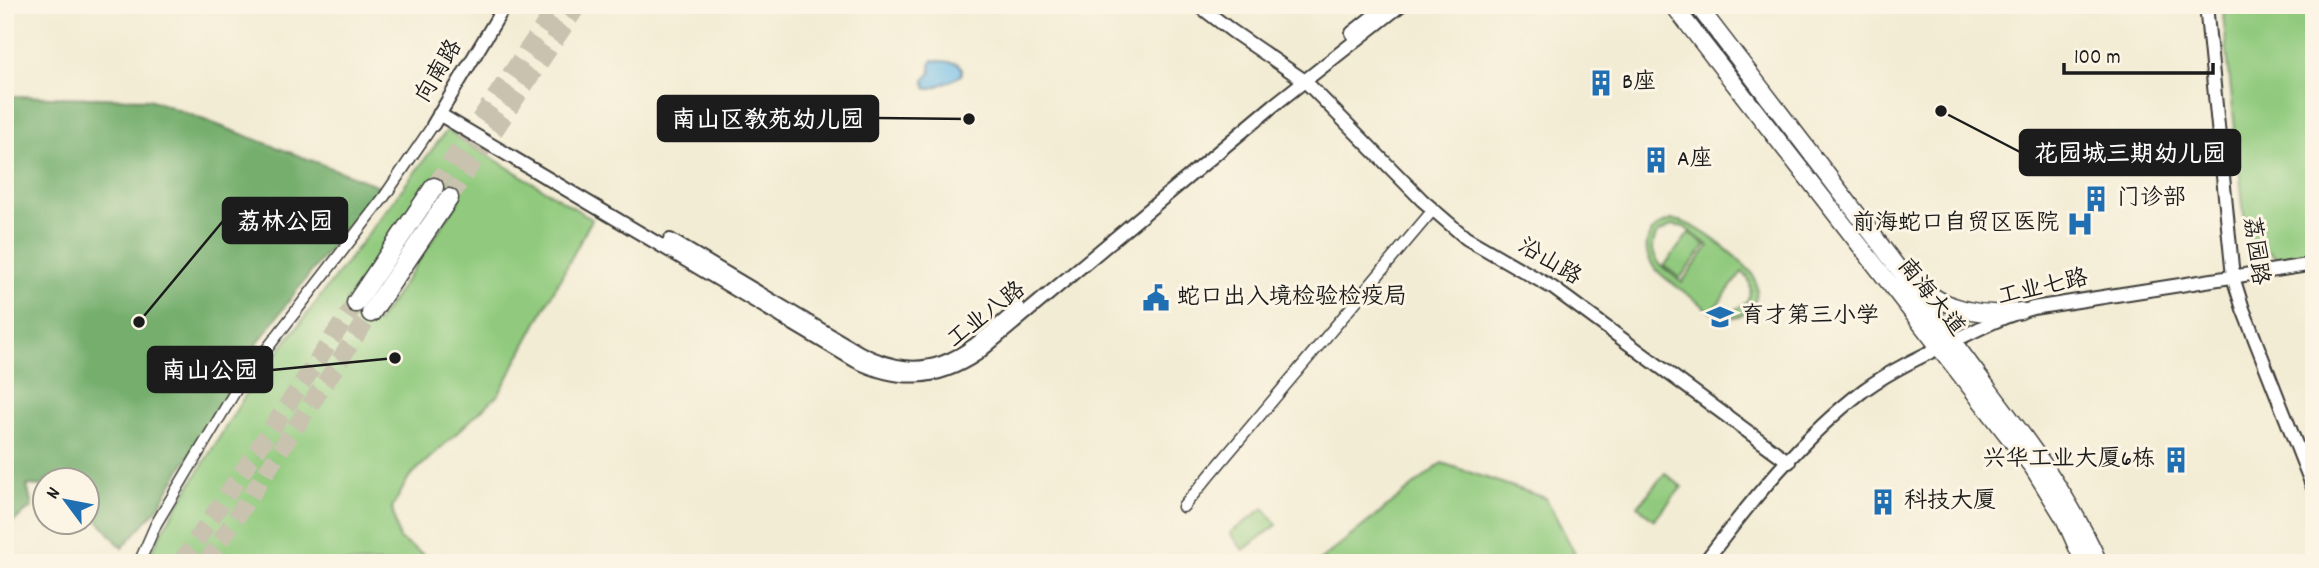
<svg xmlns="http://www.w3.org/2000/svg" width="2319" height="568" font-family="Dekko,'LXGW WenKai TC',sans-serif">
<rect width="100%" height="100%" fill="#fcf5e5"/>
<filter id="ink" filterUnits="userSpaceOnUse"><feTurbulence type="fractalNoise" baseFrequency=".0143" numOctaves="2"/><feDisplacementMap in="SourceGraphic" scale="14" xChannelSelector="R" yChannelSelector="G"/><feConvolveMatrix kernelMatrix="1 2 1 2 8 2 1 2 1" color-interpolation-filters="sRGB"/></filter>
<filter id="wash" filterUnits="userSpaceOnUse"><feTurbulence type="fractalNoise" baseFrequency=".00686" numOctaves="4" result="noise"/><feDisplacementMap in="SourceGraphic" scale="28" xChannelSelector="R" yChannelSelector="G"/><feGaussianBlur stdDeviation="1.57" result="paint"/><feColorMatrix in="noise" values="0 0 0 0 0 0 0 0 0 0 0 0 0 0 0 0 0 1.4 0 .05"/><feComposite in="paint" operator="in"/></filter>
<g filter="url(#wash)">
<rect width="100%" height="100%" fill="#f3ecd4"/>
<!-- green -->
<path fill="#91ca7e" stroke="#56734d" stroke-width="2" fill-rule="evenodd" d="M2231,5H2314V252L2277,258L2246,234L2223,14Z
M447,130L592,219L499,394L409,477L392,508L399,539L437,563H145L167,523L244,397ZM430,181L459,200L377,323L346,302Z
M1672,220C1694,220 1735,255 1751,272C1757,282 1759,292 1754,303C1748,314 1734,320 1722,317C1710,314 1700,303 1690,296C1673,283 1639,266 1648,239C1652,228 1661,223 1672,220ZM1673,225L1684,227L1709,246L1682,282C1665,270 1644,257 1657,234ZM1742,272C1752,280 1753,292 1746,303L1731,312L1715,308Z
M1689,233L1706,245L1680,278L1664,266Z
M1442,463L1546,498L1580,563H1317Z
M1665,473L1682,487L1654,520L1638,506Z
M1264,508L1277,525L1243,550L1230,533Z"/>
<!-- forest -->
<path fill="#74ae6d" stroke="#486544" stroke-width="2" d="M5,96L149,99L379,186L294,294L252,351L157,509L122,548L91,512L92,502L88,501V480H46L45,486L27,485L32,507L5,528Z"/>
<!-- water -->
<path fill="#6ebce8" stroke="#456c82" stroke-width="2" d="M933,60L957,63L962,68V74C959,78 932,89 927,89L924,80L931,73L930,65Z"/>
</g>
<g filter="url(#ink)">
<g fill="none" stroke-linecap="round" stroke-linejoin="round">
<!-- motorway-tunnel -->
<path stroke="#c8c2af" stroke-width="18" stroke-dasharray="18 9" stroke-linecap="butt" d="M434,187L558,5
M449,198L578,5
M181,563L356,303
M206,563L371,313"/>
<!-- minor casing -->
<g stroke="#3c3b38" stroke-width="13">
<path id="minor" d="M1183,507L1433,210
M139,563L156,524L239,385L384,197L433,125"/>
</g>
<!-- tertiary casing -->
<g stroke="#3c3b38" stroke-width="16">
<path id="tertiary" d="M1198,5L1232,31L1305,81L1422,200L1466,238L1553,288L1789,462
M2206,5L2233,277L2243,309L2314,490
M1352,33L1387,5
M439,114L856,361C899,382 937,381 977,354L1274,105L1401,5
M433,125L505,5
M670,240L860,353C933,389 966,353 1019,308
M1704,563C1751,501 1802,437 1864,390C1893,369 1926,354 1958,339C1982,327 2006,315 2033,308L2314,264"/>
</g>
<!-- primary casing -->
<g stroke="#3c3b38" stroke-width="19">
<path id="primary" d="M1673,5L2033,468L2064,518L2084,563
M1697,5C1788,123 1878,240 1966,359C2015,425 2066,487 2099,563
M1917,285C1945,309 1985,318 2020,311"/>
</g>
<!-- motorway casing -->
<g stroke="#3c3b38" stroke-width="21">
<path id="motorway" d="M356,303L434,187
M371,313L449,198"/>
</g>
<!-- minor -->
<use href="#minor" stroke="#fff" stroke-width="10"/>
<!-- tertiary -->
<use href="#tertiary" stroke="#fff" stroke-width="12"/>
<!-- primary -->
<use href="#primary" stroke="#fff" stroke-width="16"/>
<!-- motorway -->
<use href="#motorway" stroke="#fff" stroke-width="18"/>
</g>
</g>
<!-- icons -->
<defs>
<g id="building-bare" transform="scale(2.1)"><path d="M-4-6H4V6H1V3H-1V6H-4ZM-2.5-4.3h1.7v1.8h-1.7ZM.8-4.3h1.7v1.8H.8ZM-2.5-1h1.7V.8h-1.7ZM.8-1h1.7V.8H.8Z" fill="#1f6fb2" stroke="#fcf5e5" stroke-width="2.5" paint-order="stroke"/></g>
<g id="hospital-bare" transform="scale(2.1)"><path d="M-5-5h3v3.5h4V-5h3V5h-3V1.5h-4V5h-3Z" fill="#1f6fb2" stroke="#fcf5e5" stroke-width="2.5" paint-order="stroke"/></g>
<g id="civic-bare" transform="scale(2.1)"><path d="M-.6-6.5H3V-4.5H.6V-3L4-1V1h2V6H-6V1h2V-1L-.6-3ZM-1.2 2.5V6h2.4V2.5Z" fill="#1f6fb2" stroke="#fcf5e5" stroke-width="2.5" paint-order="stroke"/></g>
<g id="school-bare" transform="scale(2.1)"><path d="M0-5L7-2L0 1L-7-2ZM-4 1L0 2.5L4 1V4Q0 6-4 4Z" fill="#1f6fb2" stroke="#fcf5e5" stroke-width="2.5" paint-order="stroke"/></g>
</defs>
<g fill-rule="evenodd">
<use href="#building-bare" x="1601" y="83"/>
<use href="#building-bare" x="1656" y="160"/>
<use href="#building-bare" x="2096" y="199"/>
<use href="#hospital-bare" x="2080" y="224"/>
<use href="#civic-bare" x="1156" y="298"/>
<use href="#school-bare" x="1720" y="317"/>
<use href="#building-bare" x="2176" y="460"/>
<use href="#building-bare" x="1883" y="502"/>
</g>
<g text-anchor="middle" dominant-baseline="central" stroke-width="6" stroke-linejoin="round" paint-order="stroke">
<!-- street labels -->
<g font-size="23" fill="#1c1c1c" stroke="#fcf5e5">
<text transform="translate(440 72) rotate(-59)">向南路</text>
<text transform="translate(2254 251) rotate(82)">荔园路</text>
<text transform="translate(1549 263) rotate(31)">沿山路</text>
<text transform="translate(2043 289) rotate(-13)">工业七路</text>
<text transform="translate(1930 298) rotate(51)">南海大道</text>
<text transform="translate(987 316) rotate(-38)">工业八路</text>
</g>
<!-- poi labels -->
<g font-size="23" fill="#1c1c1c" stroke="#fcf5e5" text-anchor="start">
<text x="1622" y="83">B座</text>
<text x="1677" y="160">A座</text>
<text x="2117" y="199">门诊部</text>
<text x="2059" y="224" text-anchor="end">前海蛇口自贸区医院</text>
<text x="1177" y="298">蛇口出入境检验检疫局</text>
<text x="1741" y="317">育才第三小学</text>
<text x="2155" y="460" text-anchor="end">兴华工业大厦6栋</text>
<text x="1904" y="502">科技大厦</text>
</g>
</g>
<!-- callouts -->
<path fill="none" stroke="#1c1c1c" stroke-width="2.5" d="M969 119L878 118M1941 111L2020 152M139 322L223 221M395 358L272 370"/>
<g fill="#1c1c1c" stroke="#fcf5e5" stroke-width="2.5">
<circle cx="969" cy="119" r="7"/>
<circle cx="1941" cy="111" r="7"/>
<circle cx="139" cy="322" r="7"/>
<circle cx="395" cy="358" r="7"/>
</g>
<g fill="#1c1c1c" stroke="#1c1c1c" stroke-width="2.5">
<rect x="658" y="96" width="220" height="45" rx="7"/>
<rect x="2020" y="130" width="220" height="45" rx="7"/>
<rect x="223" y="198" width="124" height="45" rx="7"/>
<rect x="148" y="347" width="124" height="45" rx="7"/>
</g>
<g font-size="24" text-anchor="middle" font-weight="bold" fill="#fff">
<text x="768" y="127">南山区教苑幼儿园</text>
<text x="2130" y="161">花园城三期幼儿园</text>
<text x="285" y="229">荔林公园</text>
<text x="210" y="378">南山公园</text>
</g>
<!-- margin -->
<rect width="2319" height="568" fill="none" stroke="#fcf5e5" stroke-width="28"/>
<!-- north arrow -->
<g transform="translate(66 501) rotate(302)"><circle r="33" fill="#fcf5e5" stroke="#a29e95" stroke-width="2"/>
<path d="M0-5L12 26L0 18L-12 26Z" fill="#1f6fb2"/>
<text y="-10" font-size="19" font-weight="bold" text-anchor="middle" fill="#1c1c1c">N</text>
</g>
<!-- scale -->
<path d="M2064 63v10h149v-10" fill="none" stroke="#1c1c1c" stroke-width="3.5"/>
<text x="2074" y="63" font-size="21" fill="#1c1c1c" stroke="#fcf5e5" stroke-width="5" paint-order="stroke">100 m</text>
</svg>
